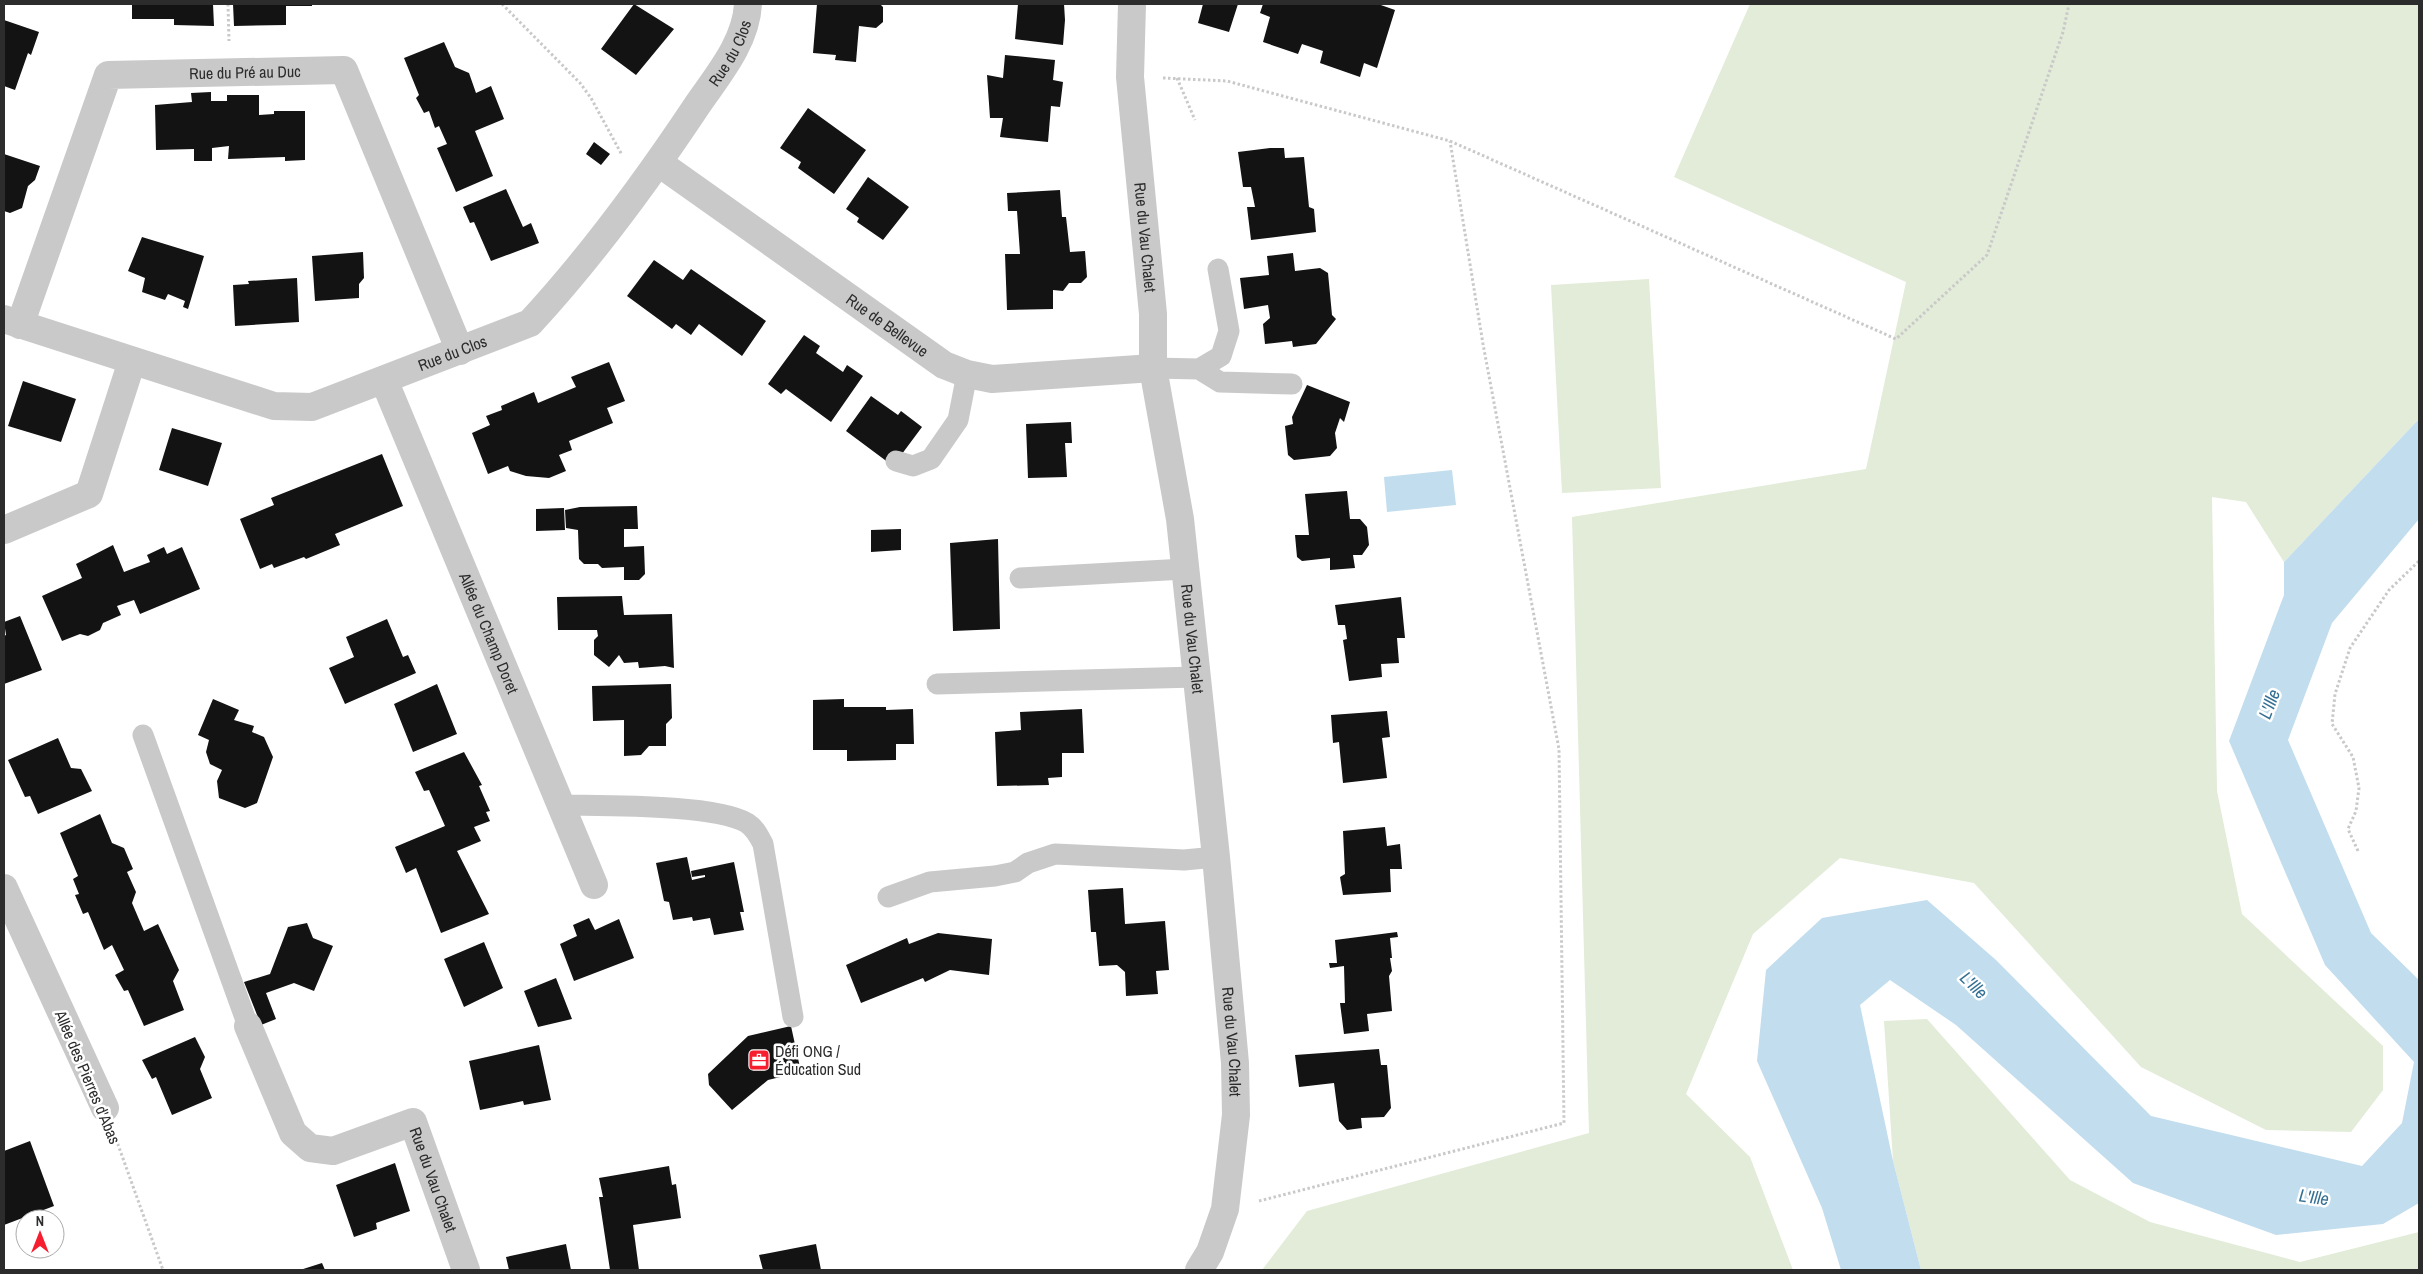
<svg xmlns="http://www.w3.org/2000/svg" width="2423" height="1274" font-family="'Archivo Narrow',sans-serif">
<rect width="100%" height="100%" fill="#fff"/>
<!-- green -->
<path fill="#e2ecd8" d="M1750,4H2419V419L2284,562L2246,502L2212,497L2217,791L2242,914L2383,1046V1090L2351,1132L2266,1130L2141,1067L1974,883L1840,858L1753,934L1686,1094L1750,1157L1793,1270H1262L1307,1211L1589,1133L1572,517L1866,469L1906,282L1674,177Z
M1649,279L1661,488L1562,493L1551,285Z
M1927,1019L2070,1180L2150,1222L2300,1262L2419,1232V1270H1921L1893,1161L1884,1021Z"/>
<!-- water -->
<path fill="#c1ddee" d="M2419,419V519L2332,623L2288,740L2371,933L2419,980V1203L2383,1224L2276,1235L2133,1183L1956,1025L1890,980L1860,1005L1893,1161L1921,1270H1841L1822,1208L1757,1061L1766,970L1822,918L1927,900L1996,960L2151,1116L2362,1166L2402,1123L2414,1062L2325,965L2229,741L2284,595V562Z
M1452,470L1456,505L1387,512L1384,477Z"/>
<!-- building -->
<path fill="#131313" d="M132,4H213L214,26L174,25V19H132Z
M233,4H312V6H286V25L234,26Z
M634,4L674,29L636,75L601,49Z
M817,4H880L883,7V22L876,28L859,26L856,62L835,60L836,55L813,53Z
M1018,4H1064L1065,20L1063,45L1015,39Z
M1203,4H1238L1229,32L1198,23Z
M1263,4H1378L1395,10L1377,68L1364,63L1360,77L1320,63L1323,51L1302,44L1298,54L1263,42L1270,17L1260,13Z
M4,20L39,32L31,55L28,53L15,90L4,86Z
M444,42L455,67L469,73L476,93L491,86L504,119L475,131L493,176L456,192L437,148L447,144L439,126L435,128L429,111L424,113L416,98L419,95L404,58Z
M1005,55L1055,60L1053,80L1063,82L1060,107L1051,106L1048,142L1000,137L1003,118H990L987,75L1003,78Z
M211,92V101H227V95H259V115L274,114V111H305V160L285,161V157L228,159L229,146L212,148V161H194V149L156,150L155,105L192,102L191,93Z
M808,108L866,150L834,194L798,168L801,162L780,148Z
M594,142L610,154L601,165L586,154Z
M1270,148H1284L1285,158L1304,157L1309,207L1314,209L1316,232L1251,240L1247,207H1255L1251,187H1243L1238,152Z
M4,154L40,166L35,180L28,186L22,208L10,213L4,211Z
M868,177L909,207L883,240L857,222L859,218L846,209Z
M506,189L523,227L531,223L539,243L491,261L474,222L470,223L463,207Z
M1060,190L1062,217H1066L1070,252L1085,251L1087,277L1081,283H1069L1063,291L1053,290V309L1007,310L1005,254H1020L1017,211H1008L1007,193Z
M142,237L204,256L188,309L183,307L185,301L168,294L165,300L142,292L145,278L128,271Z
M363,252L364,278L359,284V298L315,301L312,256Z
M1293,253L1295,271L1320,268L1328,273L1332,315L1336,319L1316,344L1293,347L1292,341L1265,344L1263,324L1270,318L1268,305L1244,309L1240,278L1269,275L1267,256Z
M654,260L683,280L691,269L766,321L742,356L699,324L691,335L676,324L672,329L627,296Z
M297,278L299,322L235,326L233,285L249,284L248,281Z
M804,335L820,346L816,353L843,372L847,365L863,376L831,422L786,389L781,394L768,384Z
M609,362L625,401L607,408L613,423L569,441L572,450L559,455L566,471L549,478L526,476L510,471L508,466L488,474L472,433L490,425L486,416L502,410L501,406L534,392L538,403L576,387L571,377Z
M23,381L76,399L61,442L8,426Z
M1307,385L1350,402L1344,422L1340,418L1335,433L1337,448L1330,456L1294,460L1288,455L1285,426L1293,424L1292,417Z
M871,396L898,415L901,411L922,427L893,466L846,431Z
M1071,422L1072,443H1065L1067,477L1028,478L1026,424Z
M172,428L222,443L208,486L159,470Z
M382,454L403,506L335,534L340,545L306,559L304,557L274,568L272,564L260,569L240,519L274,505L271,498Z
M1347,491L1350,519H1360L1367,527L1369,545L1362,555H1353L1355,568L1330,570V558L1302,561L1297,557L1295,535H1309L1305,494Z
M637,506L638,529H624V547L644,546L645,574L639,580H624V567L602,568L598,564H584L579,559L578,530L566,528L565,510L580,507Z
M564,508L565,530L536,531V509Z
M901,529V550L871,552V530Z
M998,539L1000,629L953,631L950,543Z
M113,545L124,572L150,562L147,555L164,547L167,554L182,547L200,589L140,614L134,600L117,606L121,615L103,623L100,630L88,636L80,634L62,641L42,596L82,578L76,564Z
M622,596L624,615L672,614L674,668L665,666L639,668L638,662L624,663L619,655L609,667L594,655V640L598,636L597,630H558L557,597Z
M1401,597L1405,638H1397L1399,663L1381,664L1382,677L1349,681L1343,640L1347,639L1345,625H1338L1335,605Z
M20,616L42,670L4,684V636L6,635L4,622Z
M387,619L403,657L408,655L416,673L345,704L329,668L354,657L346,637Z
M437,684L457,734L413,752L394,704Z
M671,684L672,718L666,724V746H649L641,755L624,756V720L593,721L592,686Z
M213,699L239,710L234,720L254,726L252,732L264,737L273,757L257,803L245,808L219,798L217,781L222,770L210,764L206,752L209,740L198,735Z
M844,699V707H886V710L913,709L914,744H896V760L847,761V750H813V700Z
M1082,709L1084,753H1062V777L1048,778L1049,785L997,786L995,732L1021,730L1020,712Z
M1387,711L1390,737L1382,738L1387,778L1343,783L1339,742L1333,743L1331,715Z
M58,738L71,768L81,769L92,791L38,814L30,796L25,797L8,760Z
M464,752L482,785L479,786L490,811L486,812L490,821L474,827L481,841L457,851L489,914L441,933L416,868L406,873L395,847L445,826L429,790L424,791L415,772Z
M100,814L112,843L124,848L133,869L127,872L136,892L132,903L144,931L158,924L179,970L173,981L184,1010L144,1026L128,990L124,991L115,975L124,970L112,945L104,950L88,912L83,914L75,895L79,894L73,879L78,876L60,833Z
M1385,827L1387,846L1400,844L1402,869H1390L1391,892L1343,895L1340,877L1345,874L1343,831Z
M687,857L692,880L705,877V875L692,877L691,871L734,862L744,912H740L744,930L714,935L710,918L693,921L692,917L673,920L669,902L664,901L656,863Z
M1123,888L1125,924L1165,921L1169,970L1156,971L1158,994L1126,996L1125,972L1117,965L1099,966L1096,932H1091L1088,890Z
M589,918L595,930L619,919L634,958L574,981L560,944L577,936L573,925Z
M307,923L313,938L333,946L314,991L294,983L266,993L276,1019L261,1025L244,982L270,974L288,927Z
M1397,932L1398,937L1390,938L1392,958H1390L1392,971L1389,976L1392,1011L1367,1014L1369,1031L1344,1034L1340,1003H1345L1344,966L1330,968L1329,963H1337L1335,940Z
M938,933L992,939L989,975L950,970L925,982L923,978L861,1003L846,965L907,938L909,944Z
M484,942L503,988L464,1007L444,959Z
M556,978L572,1019L538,1027L524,991Z
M791,1026L801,1072L768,1080L732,1110L709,1085L708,1074L748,1036Z
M195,1037L205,1057L200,1069L212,1098L172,1115L156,1077L152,1079L142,1060Z
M539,1045L551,1100L524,1105L523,1101L480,1110L469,1061Z
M1379,1049L1381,1065H1387L1391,1108L1384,1117L1361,1118L1362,1128L1347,1130L1339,1121L1334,1083L1299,1087L1295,1055Z
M30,1141L54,1206L4,1225V1151Z
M395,1163L410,1211L376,1223L377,1229L354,1237L336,1185Z
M669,1166L672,1185L676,1184L681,1218L633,1225L639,1270H610L599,1197H603L599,1178Z
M566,1244L571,1270H509L506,1257Z
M816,1244L821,1270H763L759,1255Z
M322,1263L325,1270H300Z"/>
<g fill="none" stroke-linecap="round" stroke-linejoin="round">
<!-- path -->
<path stroke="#c9c9c9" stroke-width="3" stroke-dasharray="2.5 2.5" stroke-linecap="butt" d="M228,4L229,41
M502,4L580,83L591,98L622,155
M1163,78L1227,81L1450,141L1896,339L1987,255L2063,32L2069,4
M1177,78L1195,120
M2358,851L2348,829L2356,811L2359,788L2353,757L2332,724L2335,694L2350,648L2389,590L2419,561
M116,1139L163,1270
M1259,1201L1564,1123L1559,749L1483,344L1450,141"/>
<!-- service -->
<path stroke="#c9c9c9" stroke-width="21" d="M1153,368L1199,369L1221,356L1229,331L1218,269
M1199,369L1220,382L1292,384
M896,461L913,466L931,459L958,420L967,374
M1020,578L1185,569
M937,684L1196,677
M143,735L248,1026
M561,805C603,806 715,804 747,823C755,828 759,836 763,844L793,1017
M888,897L930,882L995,876L1015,872L1028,863L1055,854L1184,860L1216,857"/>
<!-- minor -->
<g stroke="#c9c9c9" stroke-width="28">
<path id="s1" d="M659,163L944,365L967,374L992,379L1153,368"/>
<path id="s2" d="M4,319L274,406L312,407L530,323C591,257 646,182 696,107C717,76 746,43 748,4"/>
<path id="s3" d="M20,325L108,75L344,70L460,351"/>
<path id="s4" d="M384,380L594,885"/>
<path d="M4,530L89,494L132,361"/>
<path d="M4,888L105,1108"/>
<path id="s5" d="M248,1026L293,1133L310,1148L333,1151L413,1122L466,1270"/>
</g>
<!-- tertiary -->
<path stroke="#c9c9c9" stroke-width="28" id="s6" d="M1132,4L1130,77L1153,314V368L1180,519L1216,857L1235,1063L1236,1115L1225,1209L1210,1252L1199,1270"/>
</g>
<!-- icons -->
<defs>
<g id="office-square" transform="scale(1.125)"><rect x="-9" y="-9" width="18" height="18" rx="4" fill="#f51d2e" stroke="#fff"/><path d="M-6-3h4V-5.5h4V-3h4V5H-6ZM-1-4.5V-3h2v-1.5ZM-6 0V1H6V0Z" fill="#fff"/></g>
</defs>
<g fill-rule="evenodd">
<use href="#office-square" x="759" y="1060"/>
</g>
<g text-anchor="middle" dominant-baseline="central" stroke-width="5" stroke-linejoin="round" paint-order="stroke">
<!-- street labels -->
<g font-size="16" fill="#2c2c2c" stroke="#fff">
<text stroke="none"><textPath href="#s2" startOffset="892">Rue du Clos</textPath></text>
<text stroke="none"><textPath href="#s3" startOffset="402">Rue du Pré au Duc</textPath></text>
<text stroke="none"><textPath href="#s6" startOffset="234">Rue du Vau Chalet</textPath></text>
<text stroke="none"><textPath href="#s1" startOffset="280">Rue de Bellevue</textPath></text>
<text stroke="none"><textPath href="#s2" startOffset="472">Rue du Clos</textPath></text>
<text stroke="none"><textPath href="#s4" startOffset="274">Allée du Champ Doret</textPath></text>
<text stroke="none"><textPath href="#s6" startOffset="639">Rue du Vau Chalet</textPath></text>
<text stroke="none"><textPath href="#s6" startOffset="1044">Rue du Vau Chalet</textPath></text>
<text transform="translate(88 1077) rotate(67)">Allée des Pierres d'Abas</text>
<text stroke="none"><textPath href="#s5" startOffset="308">Rue du Vau Chalet</textPath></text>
</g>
<!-- poi labels -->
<g font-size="16" fill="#2c2c2c" stroke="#fff" text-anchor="start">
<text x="775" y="1051">Défi ONG /<tspan x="775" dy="18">Éducation Sud</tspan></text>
</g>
<!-- water labels -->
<g font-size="18" font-style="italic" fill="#347094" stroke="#fff">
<text transform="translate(2269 704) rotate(-69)">L'Ille</text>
<text transform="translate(1974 985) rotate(45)">L'Ille</text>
<text transform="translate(2314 1197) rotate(8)">L'Ille</text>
</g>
</g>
<!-- border -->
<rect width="2423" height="1274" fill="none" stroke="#2c2c2c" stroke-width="10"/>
<!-- north arrow -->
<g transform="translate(40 1234)"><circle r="24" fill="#ffffff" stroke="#ababab"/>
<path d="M0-4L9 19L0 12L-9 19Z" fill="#f51d2e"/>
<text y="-8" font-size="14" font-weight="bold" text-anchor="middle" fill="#2c2c2c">N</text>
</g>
</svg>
